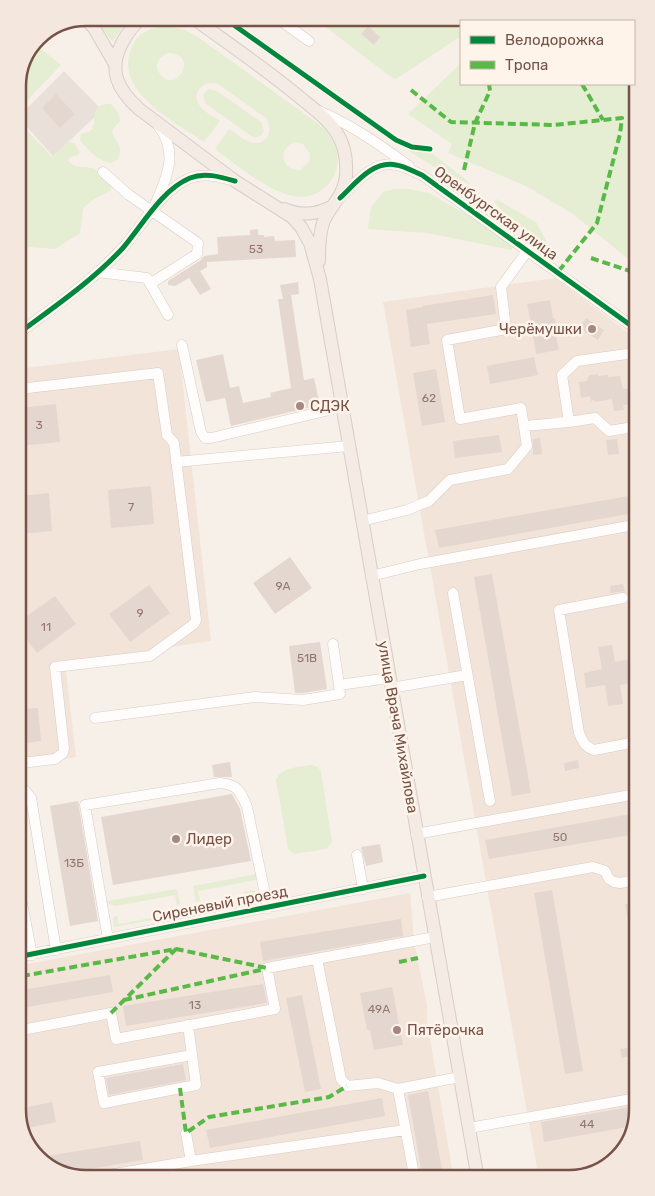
<svg xmlns="http://www.w3.org/2000/svg" width="655" height="1196" font-family="Rubik,sans-serif">
<rect width="100%" height="100%" fill="#f7f0e9"/>
<!-- residential -->
<path fill="#f3e4d9" d="M555,278L634,337L637,1114L626,1148L595,1173L538,1174L383,302Z
M179,349L211,641L65,663L76,757L21,766L19,372L26,368Z
M410,893L414,941L427,1005V1021L453,1175L82,1178L48,1167L23,1136L22,965Z"/>
<!-- industrial -->
<path fill="#eae0da" d="M64,71L98,106L99,113L53,156L18,117Z"/>
<!-- green -->
<path fill="#e5edd3" fill-rule="evenodd" d="M95,18H123L128,20L113,41L110,39Z
M314,18H481L478,21H461V36L396,79L391,77Z
M509,18H573L584,21H505Z
M168,26L185,30L198,37L324,128C335,142 342,155 335,173C332,181 327,186 320,191C289,213 239,166 215,149L229,129C236,133 245,142 254,143C269,145 273,128 266,118L218,84C206,80 192,90 198,103C202,111 213,116 220,121L204,142C175,122 114,92 131,49C137,32 152,27 168,26ZM169,53C200,54 176,96 160,74C153,65 159,56 169,53ZM295,142L303,144L310,154L309,162L300,170C281,171 277,148 295,142Z
M35,44L61,65L18,110V82Z
M461,63V84H632L633,263L573,214L526,186L448,153L452,144L408,114Z
M209,89L217,91L261,122L264,130C262,136 257,139 251,136L205,103L203,95Z
M107,104H111C116,109 120,114 120,121L114,128L112,132C116,143 125,147 117,160L111,163C98,161 88,150 80,140L81,134C85,132 90,133 92,129C98,120 88,106 107,104Z
M18,121L52,157L68,142L74,143L80,152L78,155L70,157L68,160C74,170 85,165 94,169C101,172 107,179 113,185L110,191L94,199L83,208L80,233L55,249L18,246Z
M407,150L433,154L470,183V184L447,175Z
M394,189H409L429,193L513,241L514,245L511,250L427,233L368,229L371,207L383,192Z
M496,199L536,222L551,250L509,219L494,201Z
M311,765L318,767L321,772L332,842L326,849L294,854L288,849L276,780C281,767 299,767 311,765Z
M257,874L256,880L198,891L200,901L196,902L193,886Z
M177,889L180,904L177,905L175,895L116,906L109,904L107,901Z
M253,890L259,893L261,900L198,911L196,905L200,904L202,908L246,900L244,892Z
M179,908L181,915L114,927L113,918L117,915L119,924L177,913V909Z"/>
<!-- building -->
<path fill="#e4d7d0" d="M368,26L380,37L374,45L361,34Z
M56,94L75,114L60,128L42,108Z
M258,229V235H264V237L274,236L275,241L295,240L296,257L207,262V267L200,271L211,289L200,295L189,278L175,286L168,285V281L201,260L204,256L218,254L217,237L250,235V230Z
M298,282L299,294L291,295L304,380L314,378L320,405L231,426L225,398L206,402L196,360L223,354L230,388L239,386L243,403L271,397L270,393L291,388L278,299H283L280,285Z
M493,295L496,314L427,324L430,344L411,347L406,310L423,307L422,306Z
M550,300L553,318H555L557,330L555,331L559,350L536,354L533,335H530L528,324L531,323L527,304Z
M586,318L604,330L598,340L579,328Z
M534,357L538,375L490,384L487,366Z
M436,369L445,422L422,426L413,373Z
M598,374V376L608,375V377L620,376L623,389L630,388L632,404L623,405L624,410L614,411L612,399L595,402V400L591,401L590,396L581,398L579,382L587,381L589,375Z
M56,404L60,442L19,446V408Z
M499,435L502,452L455,458L453,441Z
M540,438L542,454L533,455V439Z
M617,439L619,454L608,455L606,440Z
M151,486L154,524L111,528L108,490Z
M49,493L52,531L20,534V496Z
M634,495V513L439,548L435,530Z
M290,557L312,588L275,614L253,583Z
M492,574L531,793L512,796L474,577Z
M623,584L625,591L611,593L610,586Z
M149,585L170,613L130,642L109,614Z
M55,596L76,624L37,653L20,631V621Z
M320,642L327,689L303,693H295L289,646Z
M612,645L615,662L632,659L633,664L635,663V682L620,685L623,704L608,706L605,685L586,688L584,673L602,669L598,647Z
M38,708L41,741L21,744V709Z
M578,760L579,768L565,771L564,763Z
M230,762L232,777H214L212,765Z
M232,794L240,809L251,861L113,885L101,817Z
M78,801L98,921L70,926L50,806Z
M636,813V834L489,859L485,840Z
M380,844L383,862L366,866L361,847Z
M552,890L583,1071L565,1074L534,893Z
M636,902L637,943H632L625,904Z
M401,919L403,936L263,961L260,942Z
M110,975L113,992L22,1008V990Z
M263,984L267,1003L126,1026L123,1006Z
M392,987L403,1045L374,1050L370,1030H367L360,993Z
M302,995L321,1089L305,1092L286,998Z
M635,1047L636,1055L622,1058L620,1049Z
M183,1064L186,1080L109,1095L106,1078Z
M428,1091L443,1175H422L408,1095Z
M382,1098L385,1116L210,1148L206,1130Z
M52,1102L56,1122L23,1129V1108Z
M637,1106V1114L633,1126L544,1142L541,1122Z
M140,1141L143,1160L66,1173L48,1167L40,1157Z
M182,1170L183,1177L152,1178V1175Z"/>
<g fill="none" stroke-linecap="round" stroke-linejoin="round">
<!-- minor casing -->
<g stroke="#d6cbc6" stroke-width="11">
<path id="minor" d="M277,18L309,41
M319,111C352,125 380,145 409,166
M103,172L129,195L198,243L197,254L150,284
M340,198C355,184 373,160 396,165C405,166 414,172 422,175L633,327
M155,205C167,177 179,153 158,125
M97,272L147,278L168,315
M19,333C54,307 92,281 122,249C142,226 161,190 190,178C203,173 218,176 231,180
M182,345L201,432L205,438H211L342,407
M19,389L158,373L167,435L174,443L196,620L194,624L150,656L55,667L64,748L63,753L55,759L21,763
M569,422L562,375L577,361L634,353
M525,426L569,422L595,418L609,431L634,427
M176,462L349,446
M362,521L407,510L429,501L450,480L508,469L527,446L521,408L460,419L447,340L506,329L501,287L528,250
M371,576L420,564L634,525
M453,593L490,801
M623,598L559,610L579,733C583,742 585,747 594,750L636,742
M333,644L339,685
M391,688L467,675
M95,718L255,697L303,700L340,694L339,685L389,678
M21,786L31,798L56,950
M416,834L636,794
M357,855L363,889
M427,897L593,867L605,871L609,879L614,882L620,883L636,880
M22,903L32,955
M108,939L85,805L220,783C238,785 240,790 247,807L268,908
M22,956L424,876
M317,959L341,1079L347,1086L378,1083L398,1089L460,1077
M188,1025L196,1085L104,1103L98,1072L192,1055
M22,1030L111,1013L116,1039L275,1009L267,968L435,937
M398,1089L414,1175
M469,1128L637,1098
M186,1133L191,1161
M91,1178L191,1161L405,1130"/>
</g>
<!-- major casing -->
<g stroke="#d8cdc8" stroke-width="14">
<path id="major" d="M85,18L94,28L115,64
M142,18C134,24 127,34 122,43C108,70 117,89 139,109L235,181L292,217L301,227L310,243L320,279L477,1174
M193,18C228,43 264,68 297,95C311,107 329,119 338,135C345,147 347,162 346,176C344,197 330,205 323,223C319,235 319,249 319,261
M284,209C302,216 316,215 333,206"/>
</g>
<!-- minor -->
<use href="#minor" stroke="#fefdfc" stroke-width="10"/>
<!-- major -->
<use href="#major" stroke="#f3ebe4" stroke-width="12"/>
<!-- quiet -->
<path stroke="#58b947" stroke-width="4" stroke-dasharray="8 4" stroke-linecap="butt" d="M570,18V21
M582,84L603,120
M411,90L451,122L554,125L622,118L620,134L597,223L558,272
M464,170L475,123L490,91L489,84
M591,258L633,272
M399,962L418,958
M22,976L176,949L267,968
M124,1000L265,969
M111,1013L176,949
M180,1088L186,1133L209,1117L329,1097L347,1086
M105,1176L106,1178"/>
<!-- cycleway casing -->
<g stroke="#fff4ea" stroke-width="8">
<path id="cycleway" d="M224,18L396,140L412,147L430,149
M340,198C355,184 373,160 396,165C405,166 414,172 422,175L633,327
M19,333C54,307 92,281 122,249C142,226 161,190 190,178C205,172 221,177 235,181
M22,956L424,876"/>
</g>
<!-- cycleway -->
<use href="#cycleway" stroke="#00873e" stroke-width="5"/>
</g>
<!-- markers -->
<g fill="#a38980" stroke="#fff4ea" stroke-width="2">
<circle cx="592" cy="329" r="5"/>
<circle cx="300" cy="406" r="5"/>
<circle cx="176" cy="839" r="5"/>
<circle cx="397" cy="1030" r="5"/>
</g>
<g text-anchor="middle" dominant-baseline="central" stroke-width="5" stroke-linejoin="round" paint-order="stroke">
<!-- number labels -->
<g font-size="12" fill="#93766c">
<text x="256" y="249">53</text>
<text x="429" y="398">62</text>
<text x="39" y="425">3</text>
<text x="131" y="507">7</text>
<text x="283" y="586">9А</text>
<text x="140" y="613">9</text>
<text x="46" y="627">11</text>
<text x="307" y="658">51В</text>
<text x="560" y="837">50</text>
<text x="74" y="863">13Б</text>
<text x="195" y="1005">13</text>
<text x="379" y="1009">49А</text>
<text x="587" y="1124">44</text>
</g>
<!-- street labels -->
<g font-size="15" fill="#765248" stroke="#fff4ea">
<text transform="translate(496 213) rotate(36)">Оренбургская улица</text>
<text transform="translate(398 727) rotate(80)">улица Врача Михайлова</text>
<text transform="translate(220 904) rotate(-11)">Сиреневый проезд</text>
</g>
<!-- poi labels -->
<g font-size="15" fill="#765248" stroke="#fff4ea" text-anchor="start">
<text x="582" y="329" text-anchor="end">Черёмушки</text>
<text x="310" y="406">СДЭК</text>
<text x="186" y="839">Лидер</text>
<text x="407" y="1030">Пятёрочка</text>
</g>
</g>
<!-- crop -->
<path d="M0 0H655V1196H0ZM86 26H569A60 60 0 0 1 629 86V1110A60 60 0 0 1 569 1170H86A60 60 0 0 1 26 1110V86A60 60 0 0 1 86 26Z" fill="#f4e7dd" fill-rule="evenodd"/>
<path fill="none" stroke="#765248" stroke-width="2.5" d="M86 26H569A60 60 0 0 1 629 86V1110A60 60 0 0 1 569 1170H86A60 60 0 0 1 26 1110V86A60 60 0 0 1 86 26Z"/>
<!-- legend -->
<rect x="460" y="20" width="175" height="65" fill="#fff4ea" stroke="#c8b3a9"/>
<rect x="470" y="36" width="25" height="8" fill="#00873e" stroke="#c8b3a9"/>
<text x="505" y="45" font-size="15" fill="#765248">Велодорожка</text>
<rect x="470" y="61" width="25" height="8" fill="#58b947" stroke="#c8b3a9"/>
<text x="505" y="70" font-size="15" fill="#765248">Тропа</text>
</svg>
